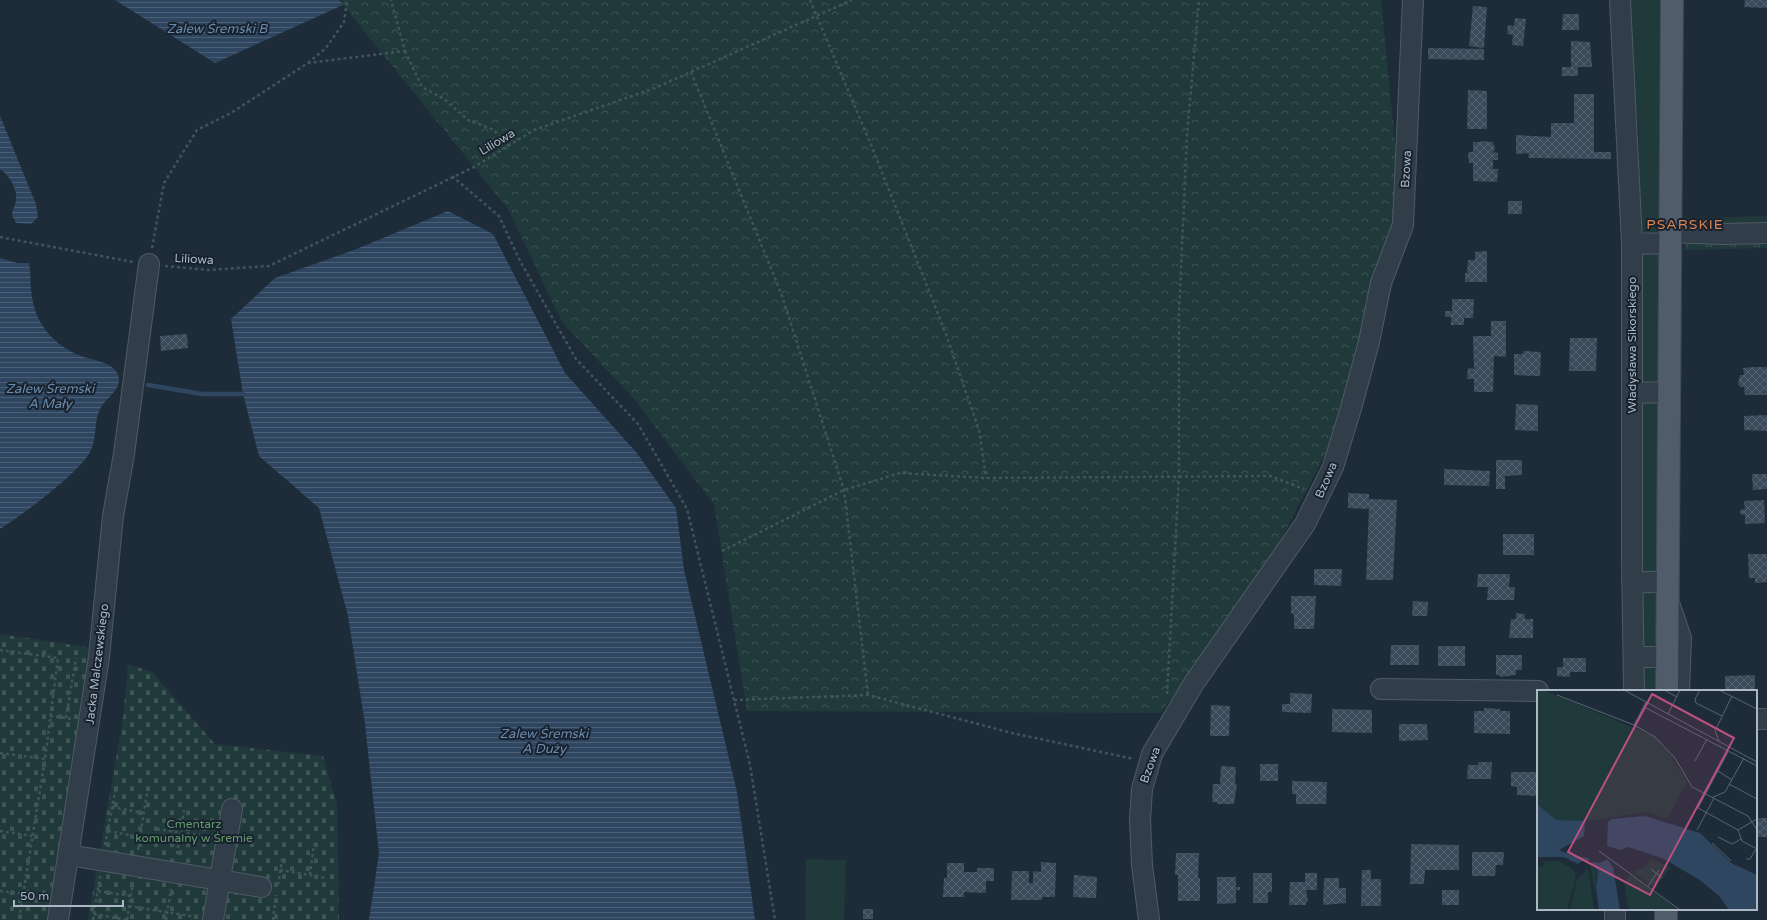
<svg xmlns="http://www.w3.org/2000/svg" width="1767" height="920" font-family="'Varela Round',sans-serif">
<defs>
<pattern id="forest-crowns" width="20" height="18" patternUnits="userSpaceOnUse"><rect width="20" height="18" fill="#20393a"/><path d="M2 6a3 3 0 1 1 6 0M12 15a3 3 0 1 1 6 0" fill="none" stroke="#3e5455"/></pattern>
<pattern id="cemetery-stones" width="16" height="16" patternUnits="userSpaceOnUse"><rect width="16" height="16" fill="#20393a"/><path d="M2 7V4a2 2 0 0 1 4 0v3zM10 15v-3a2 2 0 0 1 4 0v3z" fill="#3e5455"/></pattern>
<pattern id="park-tufts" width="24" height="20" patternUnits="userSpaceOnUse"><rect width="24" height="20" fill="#20393a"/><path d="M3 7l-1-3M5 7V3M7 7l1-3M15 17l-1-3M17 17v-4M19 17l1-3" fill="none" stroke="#3e5455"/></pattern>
<pattern id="water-rules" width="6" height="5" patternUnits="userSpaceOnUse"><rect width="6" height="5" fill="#2e4660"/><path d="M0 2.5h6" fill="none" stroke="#4a5f75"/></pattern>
<pattern id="building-cross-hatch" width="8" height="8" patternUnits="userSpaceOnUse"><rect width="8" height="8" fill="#3a4a59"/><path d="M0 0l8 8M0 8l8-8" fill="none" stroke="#54626f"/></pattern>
</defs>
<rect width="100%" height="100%" fill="#1e2c39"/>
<!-- green -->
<path fill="#20393a" d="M1630,0H1661L1660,232L1657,237L1647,234L1642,229L1638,212L1639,130L1633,89L1627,4Z
M1643,253H1655L1659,256L1662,265L1660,382L1645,385L1640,379L1638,257Z
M1655,398L1660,410L1659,565L1653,574L1643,578L1636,508L1640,406L1643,402Z
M1649,585L1658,593L1657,642L1653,647L1648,649L1641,646V588Z
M1650,664C1658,671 1657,681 1658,691H1639L1644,665Z
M806,859L846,860L844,920H805Z"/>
<!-- forest -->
<path fill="url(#forest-crowns)" d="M339,0H1381L1403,225L1327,451L1267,566L1161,713L747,711L714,504L634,399L562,322L508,209Z"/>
<!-- cemetery -->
<path fill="url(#cemetery-stones)" d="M0,634L93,648L47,920H0Z
M128,664L152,672L215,744L323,756L337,804L339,920H88L123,719Z"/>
<!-- park -->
<path fill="url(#park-tufts)" d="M1767,216V248L1685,250V219Z"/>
<!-- water -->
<path fill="url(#water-rules)" d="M115,0H339L343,5L215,63Z
M0,116L36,204L38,217L31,224L16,223L12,215C12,209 16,205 16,200C18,189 8,174 0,169Z
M448,211L493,234L565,373L636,452L676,508L684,570L737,792L755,920H369L379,853L365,724L348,616L319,508L259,456L243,394L231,319L275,278L354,250Z
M0,258L17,263H29C31,272 30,281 31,290C34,322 51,344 81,356C92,360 107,361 115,370C128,386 106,397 100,409C94,421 97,437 91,450C81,472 22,515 0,529Z"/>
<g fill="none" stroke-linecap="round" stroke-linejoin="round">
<!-- stream -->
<path stroke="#2e4660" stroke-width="4.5" d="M148,385L202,394H243"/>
</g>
<!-- building -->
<path fill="url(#building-cross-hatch)" d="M1745,0H1767V8L1744,7Z
M1473,6L1487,7L1484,48L1469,46Z
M1563,14H1579V30H1562Z
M1515,18L1526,19L1523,46L1512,45L1513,35L1507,34L1508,25L1514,26Z
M1571,41L1590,42L1592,67H1578V76H1562V67H1571Z
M1428,48L1484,49V60L1428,59Z
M1468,90L1487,91V129H1467Z
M1574,94H1594V152H1611V159L1528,158L1529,153L1516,154V135L1551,137V123H1574Z
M1481,141L1493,142L1495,149L1493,152L1498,153V160H1493V169H1498L1497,182L1473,181V163H1469L1468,155L1469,152H1473V142H1480Z
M1508,201H1522V214H1508Z
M1487,251V282H1465V273H1467L1468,260H1475V252Z
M1452,299H1474L1473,318H1464V325H1451V317H1445V311H1452Z
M1491,321H1506V357L1494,356L1493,392H1474V379H1467L1468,368L1474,369L1473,336H1491Z
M187,334L188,348L161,351L160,336Z
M1570,338H1597L1596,371H1569Z
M1523,351L1541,352L1540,376L1514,375V354H1523Z
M1754,367H1767V395H1745L1744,387H1740L1738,384L1740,375H1744L1743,368Z
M1516,404L1538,405V431L1515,430Z
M1767,415V431L1744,430V416Z
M1496,460H1522V475L1505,476V489H1496Z
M1444,469L1490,471L1489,486L1444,485Z
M1752,474H1767V489L1753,490Z
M1348,493L1369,494V499L1397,500L1393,580H1366L1369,509L1348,508Z
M1764,500L1765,523L1745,524V515L1740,514V510L1745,509L1744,501Z
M1503,534H1534V555H1503Z
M1748,554H1767V582L1755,583V578H1749Z
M1314,569H1342L1341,586L1314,585Z
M1478,574H1510L1509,587H1515L1514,600H1487L1488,587H1477Z
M1291,596H1316L1314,629H1294V614L1291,613Z
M1413,601L1428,602L1427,616H1412Z
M1516,613L1525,614V619H1533V638H1509L1511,619H1516Z
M1391,645H1419V665H1390Z
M1438,646H1465V666H1438Z
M1496,655H1522V670H1516V675L1500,677V675H1496Z
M1563,658H1586V672H1570V677L1557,676V667H1563Z
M1755,675V691H1725V676Z
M1290,693L1312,694L1311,713L1282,712V704H1290Z
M1211,705L1230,706L1229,736H1210Z
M1484,708L1500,709L1501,711H1510V734L1474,733V711H1484Z
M1332,709L1372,710V733L1332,732Z
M1399,724H1427L1428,740L1399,741Z
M1478,762H1492L1491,779H1467L1468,765H1478Z
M1260,764H1278V781H1260Z
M1221,766L1236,767L1235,784H1237L1234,804H1217V802H1212L1213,784H1220Z
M1511,772H1538V796L1517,795V787L1511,786Z
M1292,781L1327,782L1326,804H1296V794H1292Z
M1756,818H1767V837H1756Z
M1411,844L1459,845V870H1425L1424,884H1410Z
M1472,852H1504L1503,865H1496L1495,876H1472Z
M1176,853H1199L1198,878H1200V901H1178V875H1175Z
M1041,862L1056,863L1055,897H1042V900H1011L1012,871H1029V883H1033V871L1041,872Z
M947,863H964V872H977V868H994V881H986V893L964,892V897H943L944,878H947Z
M1362,870H1371V879H1381V906H1361Z
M1253,873H1272V892H1268V903H1253Z
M1305,873H1317V890H1306L1308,901L1306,902V905H1289L1290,882H1305Z
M1074,875L1097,877L1096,898L1073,897Z
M1217,877H1236V887H1240V890H1236V903L1217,904Z
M1324,878H1339V888H1346V903L1323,905Z
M1442,890H1459V905H1442Z
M863,909H873V919H863Z"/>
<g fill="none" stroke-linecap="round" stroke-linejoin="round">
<!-- minor casing -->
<g stroke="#4f5b67" stroke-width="22">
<path id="minor" d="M1620,0L1632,243V558L1634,691
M1670,232L1722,234L1767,233
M1632,243L1670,244
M1633,393L1669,392
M1632,583L1668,581
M1669,603L1681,638L1679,691
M1634,657H1667
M1381,689L1538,691
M1756,719H1767
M69,855L261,887
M58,920L99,657L113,516L124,454L149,264
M213,920L232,809
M1149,920L1142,865L1140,820L1142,789L1152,754L1194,683L1305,524L1333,467L1351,408L1369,342L1381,283L1403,225L1413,0
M1615,920V909"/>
</g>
<!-- major casing -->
<g stroke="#3e4956" stroke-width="24">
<path id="major" d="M1667,691L1672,0
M1666,920V909"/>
</g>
<!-- path -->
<path stroke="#3e5658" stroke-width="2.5" stroke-dasharray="3 3" stroke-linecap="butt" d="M810,0L872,147L946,334L979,430L986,478
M405,51L422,87L444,99L468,120L494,130L508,146
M308,63L326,48L344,22L347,0
M691,72L781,293L844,490L868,695
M452,176L499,216L520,261L576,359L638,424L687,509L750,765L775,920
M0,237L133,262
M152,248L164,183L197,130L231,113L308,63L405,51L391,0
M165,266L208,270L269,266L474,167L534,130L655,88L852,0
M722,551L844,490L900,473L986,478L1270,476L1304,489
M0,650L58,658L45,759
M1167,694L1179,477V314L1187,134L1199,0
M734,700L868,695L1012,733L1134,759
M50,716L73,719
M66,718L76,658
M0,753L45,759L19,920
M112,807L144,813
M157,829L210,837
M0,831L32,836
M108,831L140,837
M105,845L116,787
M138,850L147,793
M177,854L184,810
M280,870L326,878
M310,875L314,844
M278,885L283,855
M0,891L23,894
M98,891L131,896
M129,906L196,917
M94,914L127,920
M93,920L100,876
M127,920L133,882
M166,920L171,889
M273,920L276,895"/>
<!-- minor -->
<use href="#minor" stroke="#323d4a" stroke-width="20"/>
<!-- major -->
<use href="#major" stroke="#505c6a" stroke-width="22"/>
</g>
<g text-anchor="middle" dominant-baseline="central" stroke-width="4" stroke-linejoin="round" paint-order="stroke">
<!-- street labels -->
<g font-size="12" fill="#acb8c6" stroke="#18222e">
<text transform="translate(497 142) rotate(-31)">Liliowa</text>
<text transform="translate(1406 169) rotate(-87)">Bzowa</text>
<text transform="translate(194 259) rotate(3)">Liliowa</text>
<text transform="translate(1632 345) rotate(-90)">Władysława Sikorskiego</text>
<text transform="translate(1326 480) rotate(-67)">Bzowa</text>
<text transform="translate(97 664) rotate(-83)">Jacka Malczewskiego</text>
<text transform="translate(1150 765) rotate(-70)">Bzowa</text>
</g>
<!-- park labels -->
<g font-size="12" fill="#62996b" stroke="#18222e">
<text x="194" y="824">Cmentarz<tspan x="194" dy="14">komunalny w Śremie</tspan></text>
</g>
<!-- water labels -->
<g font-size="13" font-style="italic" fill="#698bad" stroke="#18222e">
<text x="217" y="29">Zalew Śremski B</text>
<text x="50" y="389">Zalew Śremski<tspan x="50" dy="15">A Mały</tspan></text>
<text x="544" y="734">Zalew Śremski<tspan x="544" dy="15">A Duży</tspan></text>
</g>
<!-- quarter labels -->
<g font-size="14" letter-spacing="1" fill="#dc8451" stroke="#18222e">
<text x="1685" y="224">PSARSKIE</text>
</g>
</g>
<!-- overview -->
<g transform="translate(1537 690)">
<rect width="220" height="220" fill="#1e2c39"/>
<path d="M0,0H7L118,47L134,65L150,92L130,129L110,122L38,133L19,130L3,118L0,114ZM8,171H22L37,180L39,187L30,220H0V176L6,177ZM53,175L60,181L58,201L61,220ZM51,178L57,220H33L40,190Z" fill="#20393a"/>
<path d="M114,169L134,177L118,198L96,182L107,178ZM93,184L134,215L138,220H92L87,193Z" fill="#20393a"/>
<path d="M0,114L19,130L48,131L47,146L22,160L36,166L52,168V171L47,169L41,174L27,167H0ZM108,126L163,143L194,173L220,185V220H192L182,206L163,190L125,168L91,157L84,160L70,156L71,132L75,129ZM70,169L76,177L83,220H62L59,198L61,181L54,174L56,172L63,173Z" fill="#2e4660"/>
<path fill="none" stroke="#576471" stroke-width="1" d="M87,0L220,72M127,0L140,7M163,0L158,9L159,13L185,26M182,0L220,19M20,5L97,35L118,47L138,68L155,97L211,126L220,140M107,17L220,76M131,24L143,0M97,35L109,12M182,51L178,41L195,6M191,62L161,118L201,140M158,71L170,49M181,81L195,90M192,94L220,109M176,107L188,102L207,68M160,140L177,108M201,140L205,151L220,159M201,140L220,129M181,147L195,154L204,149M175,153L194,171M62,161L143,220M209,169H213L219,159M114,179L125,188M111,196L122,180"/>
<path fill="#ba5080" fill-opacity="0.15" stroke="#ba5080" stroke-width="2" d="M115,4L197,48L113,205L31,162Z"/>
<rect width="220" height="220" fill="none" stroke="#acb8c6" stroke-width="2"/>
</g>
<!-- scale -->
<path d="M14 900v6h109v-6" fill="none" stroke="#acb8c6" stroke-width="2"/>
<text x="20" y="900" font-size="12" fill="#acb8c6" stroke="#18222e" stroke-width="3" paint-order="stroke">50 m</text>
</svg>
